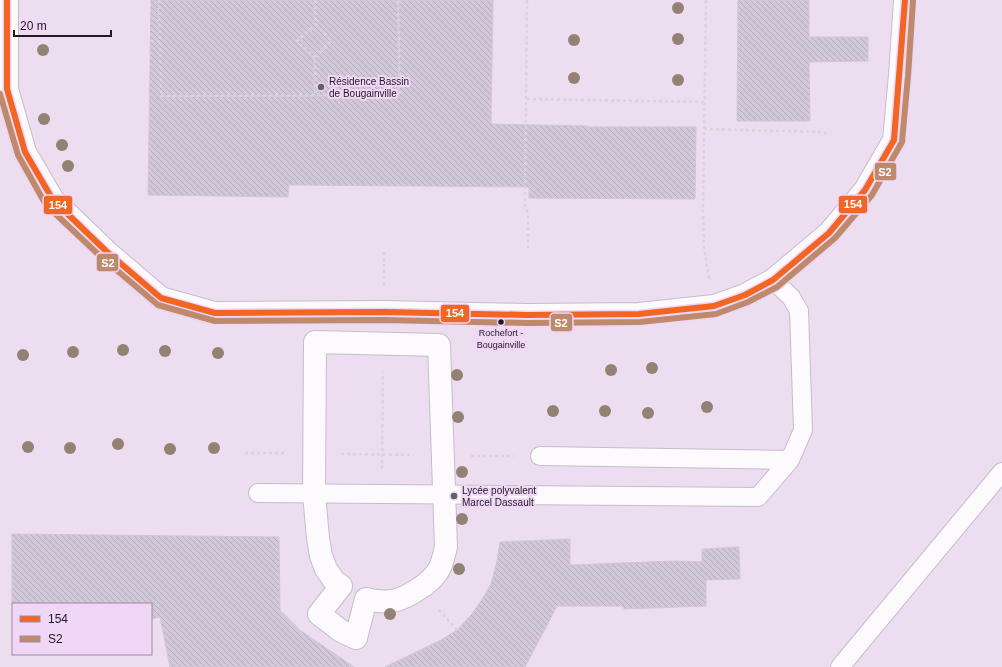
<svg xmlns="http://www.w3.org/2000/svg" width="1002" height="667" font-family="Arial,sans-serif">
<defs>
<pattern id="building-back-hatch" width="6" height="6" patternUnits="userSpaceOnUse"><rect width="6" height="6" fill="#d2c8da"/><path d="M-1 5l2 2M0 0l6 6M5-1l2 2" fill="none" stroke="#b4abbb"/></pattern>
</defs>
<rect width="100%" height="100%" fill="#ecdef0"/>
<!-- building -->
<path fill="url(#building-back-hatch)" stroke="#cfc7d6" d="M151,0H493L491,124L587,126V127H696L695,199L529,198V187L289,185L288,197L148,195Z
M738,0H809V37H868V61L809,62L810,121H737Z
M12,534L279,537L280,610L301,631L354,667H170L160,617L151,619V604H12Z
M570,539V565L676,561L702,562V549L739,547L740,579L706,580V606L624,609L623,606H557L525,667H385L441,640L457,630L473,613L484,596L491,584L497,561L500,542Z"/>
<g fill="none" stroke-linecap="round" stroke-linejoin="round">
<!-- service casing -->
<g stroke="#c6bcca" stroke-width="20">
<path id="service" d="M540,456L790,460L803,430L799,311L791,297L773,280
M258,493L758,497L790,460
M840,667L1002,472"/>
</g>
<!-- pedestrian casing -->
<g stroke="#c6bcca" stroke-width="24">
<path id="pedestrian" d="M315,342L439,345L446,547C444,555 442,565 438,571C433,578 427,584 420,588C400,602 389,604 366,599L356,638L341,631L319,614L341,586L335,582L326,569L321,556L318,538L314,494Z"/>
</g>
<!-- minor casing -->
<g stroke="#c6bcca" stroke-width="24">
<path id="minor" d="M7,0V89L25,152L53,200L106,251L161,298L215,313L384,312L527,315L639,314L714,306L745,295L773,280L829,233L865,190L894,140L900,75L905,0"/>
</g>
<!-- path -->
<path stroke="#d8d4da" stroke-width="2.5" stroke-dasharray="3 3" stroke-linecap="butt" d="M159,0L161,96L400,95L398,0
M315,0L316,24L331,41L315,58V96
M527,0L525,205L528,214V251
M706,0L703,207L704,247L709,279
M151,41H159
M315,58L297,41L316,24
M527,99L705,102
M704,129L821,132L828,134
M384,285V251
M245,453H286
M341,454L414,455
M471,456H514
M382,469L383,372
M439,610L457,630"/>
<!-- service -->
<use href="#service" stroke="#fcfafd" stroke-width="18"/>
<!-- pedestrian -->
<use href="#pedestrian" stroke="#fcfafd" stroke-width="22"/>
<!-- minor -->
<use href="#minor" stroke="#fcfafd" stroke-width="22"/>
<!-- bus-1 casing -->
<g stroke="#f0d7f7" stroke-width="9">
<path id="bus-1" d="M7,0V89L25,152L53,200L106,251L161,298L215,313L384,312L527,315L639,314L714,306L745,295L773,280L829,233L865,190L894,140L905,0"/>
</g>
<!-- bus-2 casing -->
<g stroke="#f0d7f7" stroke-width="9">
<path id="bus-2" d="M0,94L18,155L46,205L101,257L158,305L215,321L384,320L527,323L640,322L716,314L748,302L777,287L835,238L872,195L902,142L908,76L913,1"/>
</g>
<!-- bus-1 -->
<use href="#bus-1" stroke="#f26522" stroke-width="6"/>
<!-- bus-2 -->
<use href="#bus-2" stroke="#bf8a6c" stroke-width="6"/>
</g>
<!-- trees -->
<g fill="#938174">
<circle cx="678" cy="8" r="6"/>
<circle cx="678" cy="39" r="6"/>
<circle cx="574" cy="40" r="6"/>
<circle cx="43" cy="50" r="6"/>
<circle cx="574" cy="78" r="6"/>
<circle cx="678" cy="80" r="6"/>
<circle cx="44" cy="119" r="6"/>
<circle cx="62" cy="145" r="6"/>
<circle cx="68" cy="166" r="6"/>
<circle cx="123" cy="350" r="6"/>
<circle cx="165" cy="351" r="6"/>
<circle cx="73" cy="352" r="6"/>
<circle cx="218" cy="353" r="6"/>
<circle cx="23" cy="355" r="6"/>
<circle cx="652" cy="368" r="6"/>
<circle cx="611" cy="370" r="6"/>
<circle cx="457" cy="375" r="6"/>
<circle cx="707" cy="407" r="6"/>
<circle cx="553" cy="411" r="6"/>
<circle cx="605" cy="411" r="6"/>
<circle cx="648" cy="413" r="6"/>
<circle cx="458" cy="417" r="6"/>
<circle cx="118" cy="444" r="6"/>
<circle cx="28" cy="447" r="6"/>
<circle cx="70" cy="448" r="6"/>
<circle cx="214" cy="448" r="6"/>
<circle cx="170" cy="449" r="6"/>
<circle cx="462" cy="472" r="6"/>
<circle cx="462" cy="519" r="6"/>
<circle cx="459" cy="569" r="6"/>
<circle cx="390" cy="614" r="6"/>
</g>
<!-- markers -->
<g fill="#685d6b" stroke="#f0d7f7" stroke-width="1.5">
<circle cx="321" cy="87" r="4"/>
<circle cx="454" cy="496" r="4"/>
</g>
<circle fill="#211823" stroke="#f0d7f7" stroke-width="1.5" cx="501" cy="322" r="3.5"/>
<g text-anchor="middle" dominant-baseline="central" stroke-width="4" stroke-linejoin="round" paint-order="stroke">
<!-- bus labels -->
<g font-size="9" fill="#211823" stroke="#f0d7f7">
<text x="501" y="333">Rochefort -<tspan x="501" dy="12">Bougainville</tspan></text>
</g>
<!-- poi labels -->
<g font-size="10" fill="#211823" stroke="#f0d7f7" text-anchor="start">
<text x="329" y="81">Résidence Bassin<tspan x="329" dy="12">de Bougainville</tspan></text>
<text x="462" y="490">Lycée polyvalent<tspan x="462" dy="12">Marcel Dassault</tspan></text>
</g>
</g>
<g stroke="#f0d7f7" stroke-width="1.5">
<rect x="874" y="162" width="23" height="19" rx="4" fill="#bf8a6c"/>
<rect x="838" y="195" width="30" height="19" rx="4" fill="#f26522"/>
<rect x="43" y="195" width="30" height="20" rx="4" fill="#f26522"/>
<rect x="96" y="253" width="23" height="19" rx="4" fill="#bf8a6c"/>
<rect x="440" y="304" width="30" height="19" rx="4" fill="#f26522"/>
<rect x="550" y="313" width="23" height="19" rx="4" fill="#bf8a6c"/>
</g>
<g font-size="11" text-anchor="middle" font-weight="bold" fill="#fff">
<text x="885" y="176">S2</text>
<text x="853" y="208">154</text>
<text x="58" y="209">154</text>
<text x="108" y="267">S2</text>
<text x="455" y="317">154</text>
<text x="561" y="327">S2</text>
</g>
<!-- legend -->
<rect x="12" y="603" width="140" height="52" fill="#f0d7f7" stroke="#9d8ba2"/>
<rect x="20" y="616" width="20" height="6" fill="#f26522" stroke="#9d8ba2"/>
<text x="48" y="623" font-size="12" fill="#211823">154</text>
<rect x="20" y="636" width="20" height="6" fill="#bf8a6c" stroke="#9d8ba2"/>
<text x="48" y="643" font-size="12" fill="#211823">S2</text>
<!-- scale -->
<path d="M14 30v6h97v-6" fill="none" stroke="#211823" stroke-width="2"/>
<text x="20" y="30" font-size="12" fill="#211823" stroke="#f0d7f7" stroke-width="3" paint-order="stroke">20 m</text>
</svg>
